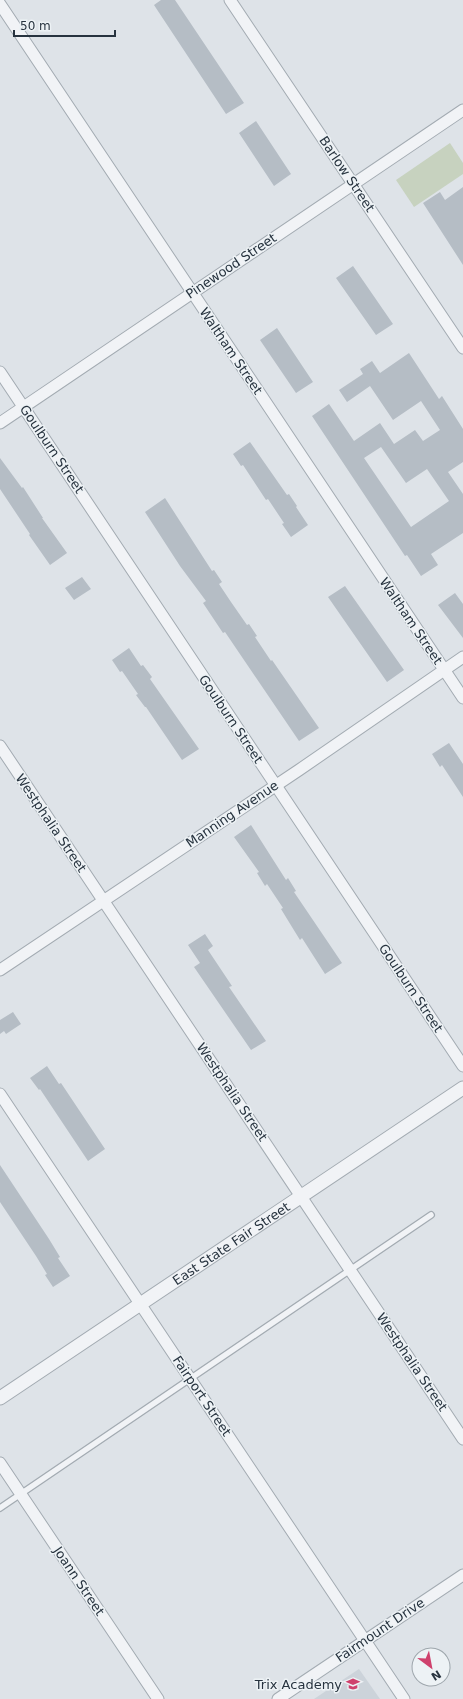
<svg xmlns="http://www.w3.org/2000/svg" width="463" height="1699" font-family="'DejaVu Sans',sans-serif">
<rect width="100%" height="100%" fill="#dee3e8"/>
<!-- built -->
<path fill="#ccd3da" d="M359,1669L380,1699H314Z"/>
<!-- green -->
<path fill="#c7d2bf" d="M450,143L463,163V174L414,207L396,180Z"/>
<!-- building -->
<path fill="#b5bdc5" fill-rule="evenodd" d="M161,0H175L244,103L226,114L154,5Z
M256,121L291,174L274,186L239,133Z
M463,187V265L423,203L440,192L445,200Z
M353,266L393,324L376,335L336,278Z
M277,328L313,382L296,393L260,340Z
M409,353L439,399L442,396L463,429V462L448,472L463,494V533L431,554L438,565L421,576L407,555L405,556L312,416L329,404L354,441L380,423L394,444L415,430L423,441L440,430L421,401L393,420L370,386L347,402L339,390L363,374L360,369L372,361L380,373ZM381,447L406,483L427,469L449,501L411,527L364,458Z
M250,442L287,495L289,494L297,506L296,507L308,525L291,537L282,524L284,523L268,499L266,500L243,465L241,466L233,454Z
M0,458L22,488L23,487L43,518H42L67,553L50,565L29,535L30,534L0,489Z
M165,498L212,571L214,570L222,582L219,584L231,602L247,625L249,624L257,636L255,637L271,661L272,660L319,728L299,741L225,632L223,633L203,603L206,601L180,566L145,512Z
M82,577L91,589L74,600L65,588Z
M345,586L404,670L387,682L328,597Z
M455,593L463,604V638L438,605Z
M129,648L141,666L143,665L152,677L150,679L199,749L182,760L146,707H145L136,695L138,694L122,671L120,672L112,660Z
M449,743L463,764V797L442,765L440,767L432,754Z
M251,825L286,880L288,878L296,891L294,892L342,963L325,974L302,938L300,940L292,927L281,909L283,908L267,884L265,886L257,873L259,872L234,837Z
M205,934L213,946L208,950L232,986L229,987L266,1041L251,1050L194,967L200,963L188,945Z
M13,1012L21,1024L6,1034L4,1031L0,1034V1020Z
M47,1066L59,1084L61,1083L105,1149L88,1161L40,1089L39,1090L30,1078Z
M0,1165L49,1239L60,1257L58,1258L70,1276L53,1287L45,1275L47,1274L36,1256L0,1202Z"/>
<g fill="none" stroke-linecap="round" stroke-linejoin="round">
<!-- service casing -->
<g stroke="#a3abb2" stroke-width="8">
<path id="service" d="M0,1508L431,1215"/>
</g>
<!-- minor casing -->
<g stroke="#a3abb2" stroke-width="13">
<path id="minor" d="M230,0L463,348
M0,4L463,698
M0,372L463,1066
M0,423L463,110
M0,746L463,1439
M0,970L299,770L463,657
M0,1094L404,1699
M0,1463L158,1699
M278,1699L463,1575"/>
</g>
<!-- tertiary casing -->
<g stroke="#a3abb2" stroke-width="15">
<g id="tertiary">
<path id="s1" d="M0,1398L463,1088"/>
</g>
</g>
<!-- service -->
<use href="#service" stroke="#f1f3f6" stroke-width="5.5"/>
<!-- minor -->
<use href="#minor" stroke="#f1f3f6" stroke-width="11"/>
<!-- tertiary -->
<use href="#tertiary" stroke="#f1f3f6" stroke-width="13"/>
</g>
<!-- icons -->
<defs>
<g id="school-bare" transform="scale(1.08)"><path d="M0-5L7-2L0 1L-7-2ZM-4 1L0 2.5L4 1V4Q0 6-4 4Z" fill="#cf416d" stroke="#edf2f5" stroke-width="2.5" paint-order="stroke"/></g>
</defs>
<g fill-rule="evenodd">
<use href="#school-bare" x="353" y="1684"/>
</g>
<g text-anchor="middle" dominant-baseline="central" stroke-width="3" stroke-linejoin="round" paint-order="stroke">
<!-- street labels -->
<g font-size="13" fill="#27333f" stroke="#edf2f5">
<text transform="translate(347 174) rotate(56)">Barlow Street</text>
<text transform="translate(231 266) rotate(-34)">Pinewood Street</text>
<text transform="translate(231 351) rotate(56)">Waltham Street</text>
<text transform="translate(52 449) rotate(56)">Goulburn Street</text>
<text transform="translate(411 621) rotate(56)">Waltham Street</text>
<text transform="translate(231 719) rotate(56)">Goulburn Street</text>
<text transform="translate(232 814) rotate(-34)">Manning Avenue</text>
<text transform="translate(51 823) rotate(56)">Westphalia Street</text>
<text transform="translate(411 988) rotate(56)">Goulburn Street</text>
<text transform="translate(232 1092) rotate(56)">Westphalia Street</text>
<text stroke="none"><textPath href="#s1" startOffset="278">East State Fair Street</textPath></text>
<text transform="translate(412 1362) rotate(56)">Westphalia Street</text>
<text transform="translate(202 1396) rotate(56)">Fairport Street</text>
<text transform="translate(79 1581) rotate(56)">Joann Street</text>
<text transform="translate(380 1630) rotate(-34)">Fairmount Drive</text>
</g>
<!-- poi labels -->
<g font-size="13" fill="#27333f" stroke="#edf2f5" text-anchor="end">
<text x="342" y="1684">Trix Academy</text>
</g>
</g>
<!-- north arrow -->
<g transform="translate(431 1667) rotate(148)"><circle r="19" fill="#edf2f5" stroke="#9ea6ac"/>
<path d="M0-3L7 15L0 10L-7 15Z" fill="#cf416d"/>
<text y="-6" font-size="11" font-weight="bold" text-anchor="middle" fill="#27333f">N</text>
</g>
<!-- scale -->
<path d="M14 30v6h101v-6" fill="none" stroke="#27333f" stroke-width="2"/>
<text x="20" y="30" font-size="12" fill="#27333f" stroke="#edf2f5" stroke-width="3" paint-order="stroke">50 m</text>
</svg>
